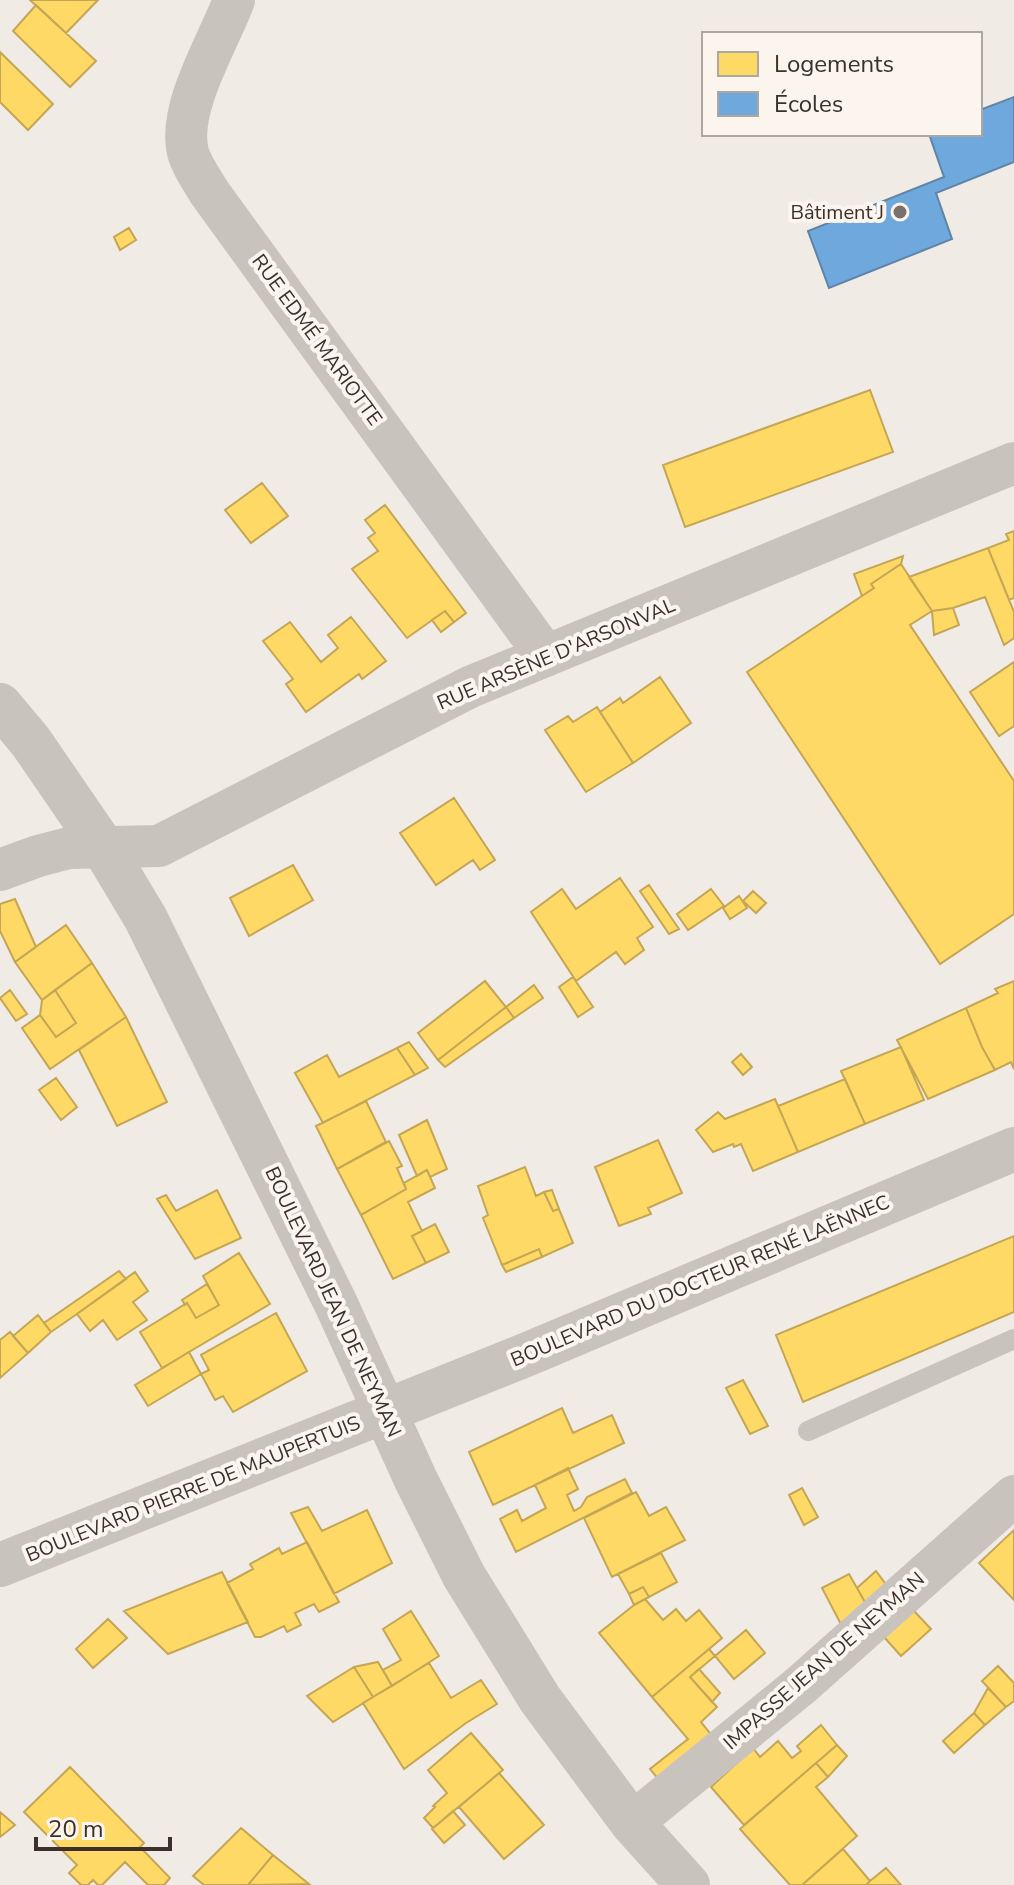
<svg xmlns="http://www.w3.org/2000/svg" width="1014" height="1885" font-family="'Nunito Sans',sans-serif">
<rect width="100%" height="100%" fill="#f0ebe5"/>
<!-- homes -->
<path fill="#ffd966" stroke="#c4a654" stroke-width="2" d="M30,0H98L66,33Z
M36,5L96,61L70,87L13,31Z
M0,52L53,104L28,130L0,102Z
M129,228L136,240L120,250L114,237Z
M870,390L893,452L685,527L663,465Z
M262,483L288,516L251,543L225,510Z
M385,505L466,613L454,622L445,611L407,638L352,569L378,551L368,538L375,533L365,520Z
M1014,531V598L1009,600L988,548L1009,540L1006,534Z
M988,548L1014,612V638L1004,645L985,597L953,608L932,611L909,577Z
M903,556L901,564L871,584L874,588L862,596L854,574Z
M901,564L932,611L910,625L1014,781V914L940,964L747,672L874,588L871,584Z
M953,608L959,625L934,635L932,611Z
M445,611L454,622L441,632L432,620Z
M351,617L386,661L362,679L359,674L306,712L286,684L293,679L263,641L290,622L321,662L338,648L328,635Z
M1014,662V726L999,736L970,692Z
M660,677L691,723L633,763L600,712L620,698L623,703Z
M597,707L633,763L586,792L545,730L568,716L573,722Z
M454,798L495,860L480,870L473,860L436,885L400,833Z
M293,865L313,900L249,936L230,898Z
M620,878L653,927L637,938L644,950L625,964L616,952L576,981L531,912L562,889L576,909Z
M649,885L679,929L669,934L640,891Z
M711,889L724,906L688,930L677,914Z
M753,891L766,903L756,913L743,901Z
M739,896L747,908L730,919L723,908Z
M15,899L36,947L15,962L0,931V904Z
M66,925L92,963L42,1000L15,962Z
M92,963L126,1017L50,1069L22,1028L40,1015L56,1037L76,1023L55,990Z
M573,977L593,1007L578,1017L559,987Z
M485,981L506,1007L438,1060L418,1033Z
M1014,981V1069L1011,1062L995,1070L982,1047L966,1008L998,993L995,989Z
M534,985L543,998L514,1018L506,1007Z
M10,990L27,1014L16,1021L0,998Z
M55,990L76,1023L56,1037L40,1015L42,1000Z
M506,1007L514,1018L445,1067L438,1060Z
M966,1008L982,1047L995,1070L928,1099L897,1040Z
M126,1017L167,1102L117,1126L79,1050Z
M409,1042L428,1068L415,1075L397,1048Z
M901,1047L924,1100L865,1124L841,1071Z
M397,1048L415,1075L323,1123L295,1073L327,1055L339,1077Z
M741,1054L752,1067L743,1075L732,1062Z
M56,1078L77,1107L61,1120L39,1090Z
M845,1079L865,1124L798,1152L778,1106Z
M775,1099L798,1152L753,1171L741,1144L734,1147L733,1144L713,1152L696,1130L718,1112L725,1119Z
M366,1101L386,1142L337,1169L316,1126Z
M427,1120L447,1169L430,1177L427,1170L417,1176L399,1135Z
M658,1140L682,1193L648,1208L651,1214L619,1226L595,1167Z
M389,1141L402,1166L397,1168L406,1189L361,1215L337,1169Z
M525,1167L536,1196L544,1192L553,1211L559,1209L573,1243L542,1257L539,1249L502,1265L483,1218L488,1215L478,1186Z
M427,1170L435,1188L408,1202L422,1231L412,1236L426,1263L393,1279L361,1215L406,1189L404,1183Z
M217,1190L241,1238L195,1259L157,1199L166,1195L176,1211Z
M552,1190L559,1209L553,1211L544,1192Z
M435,1224L449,1252L426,1263L412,1236Z
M1014,1236V1312L803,1402L776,1335Z
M539,1249L542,1257L506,1272L502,1265Z
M239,1253L270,1304L162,1368L140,1332L187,1303L196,1318L219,1305L203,1276Z
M119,1271L126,1279L77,1314L51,1332L44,1323Z
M135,1272L148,1291L133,1302L147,1320L117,1340L103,1320L90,1331L77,1314Z
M207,1284L219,1305L196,1318L187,1303L185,1305L182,1300Z
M276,1313L307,1371L233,1412L223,1396L215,1400L201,1374L209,1370L201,1355Z
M38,1315L51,1332L28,1353L13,1336Z
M10,1332L28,1353L0,1378V1340Z
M189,1352L201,1374L148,1406L135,1385Z
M743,1380L768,1426L750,1434L726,1388Z
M562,1408L573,1433L612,1415L624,1443L493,1505L469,1452Z
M568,1468L578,1489L567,1495L574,1511L581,1507L587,1497L625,1479L632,1493L516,1552L500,1519L517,1510L522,1521L546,1508L535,1485Z
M802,1488L818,1517L804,1525L789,1495Z
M636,1492L649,1516L666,1507L685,1540L612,1577L584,1518Z
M308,1507L322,1531L367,1510L392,1563L334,1594L291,1513Z
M1014,1530V1600L979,1563Z
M307,1542L339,1602L319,1612L314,1604L295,1613L301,1625L287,1632L284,1626L261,1637H255L227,1583L253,1569L250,1564L279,1548L282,1554Z
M661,1553L677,1582L649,1597L643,1587L629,1594L618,1574Z
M876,1571L888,1587L870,1611L857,1588Z
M222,1572L248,1622L168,1654L124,1611Z
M849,1574L870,1611L845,1632L822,1588Z
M643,1587L649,1597L634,1605L629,1594Z
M645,1599L663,1620L676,1609L686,1621L699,1610L722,1638L652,1697L599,1633L634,1605Z
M411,1611L439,1656L392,1686L383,1670L401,1660L383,1629Z
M914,1611L931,1629L901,1656L884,1637Z
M108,1619L127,1638L93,1668L76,1649Z
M746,1630L765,1653L734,1679L715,1656Z
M709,1649L715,1656L690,1677L717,1707L701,1722L717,1742L668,1791L650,1769L688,1739L652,1697Z
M378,1662L392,1686L373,1697L354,1667Z
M429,1663L451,1698L481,1680L497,1704L466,1723L404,1769L363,1703Z
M998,1666L1014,1683V1701L1006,1707L982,1681Z
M354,1667L373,1697L333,1722L307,1696Z
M699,1669L720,1693L712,1702L690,1677Z
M988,1688L1006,1707L985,1725L974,1713Z
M974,1713L985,1725L954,1753L943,1741Z
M821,1725L837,1745L744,1825L711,1787L753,1748L760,1757L778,1741L792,1758L801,1751L797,1746Z
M471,1733L503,1770L433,1828L424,1818L435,1807L433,1806L447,1793L428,1770Z
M837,1745L847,1756L828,1777L816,1763Z
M816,1763L828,1777L816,1787L857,1836L802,1885H790L740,1829Z
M70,1767L144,1843L140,1847L170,1878L164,1885H148L125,1862L102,1885H98L93,1880L88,1885H81L69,1873L77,1865L24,1812Z
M499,1773L544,1825L504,1859L459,1807Z
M453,1811L465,1825L444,1843L432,1829Z
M0,1812L15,1825L0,1837Z
M241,1828L273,1855L248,1885H204L193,1876Z
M843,1849L870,1881L866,1885H802Z
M273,1855L309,1884L248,1885Z
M886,1868L901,1885H866L870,1881Z"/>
<!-- schools -->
<path fill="#6fa8dc" stroke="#5f84a7" stroke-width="2" d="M1014,97V162L936,193L952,239L829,288L808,231L944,177L929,134H980V110Z"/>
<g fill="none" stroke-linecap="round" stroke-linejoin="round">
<!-- service -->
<path stroke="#c9c3be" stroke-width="20" d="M808,1431L1014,1339"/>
<!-- minor -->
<path stroke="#c9c3be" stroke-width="42" d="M234,0C219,41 180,103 187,147C188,160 202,180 209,192L546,656
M0,870L38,856L69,848L159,846L470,687L1014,463
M632,1823L800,1686L1014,1496"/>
<!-- tertiary -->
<path stroke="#c9c3be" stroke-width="44" d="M0,705L31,742L103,847L146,919L336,1304L416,1480L464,1576L540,1699L632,1823L688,1885
M0,1565L528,1354L1014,1149"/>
</g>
<!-- markers -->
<circle fill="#7a716c" stroke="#fbf5ee" stroke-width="3" cx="900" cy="212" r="8"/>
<g text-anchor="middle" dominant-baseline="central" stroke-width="8" stroke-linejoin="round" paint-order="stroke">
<!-- poi labels -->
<g font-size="20" fill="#3b302b" stroke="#fbf5ee" text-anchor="end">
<text x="884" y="212">Bâtiment J</text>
</g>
<!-- street labels -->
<g font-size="20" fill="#3b302b" stroke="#fbf5ee">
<text transform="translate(317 340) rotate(54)">RUE EDMÉ MARIOTTE</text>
<text transform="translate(556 654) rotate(-23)">RUE ARSÈNE D'ARSONVAL</text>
<text transform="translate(700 1281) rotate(-23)">BOULEVARD DU DOCTEUR RENÉ LAËNNEC</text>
<text transform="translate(333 1302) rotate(65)">BOULEVARD JEAN DE NEYMAN</text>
<text transform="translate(193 1489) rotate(-22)">BOULEVARD PIERRE DE MAUPERTUIS</text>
<text transform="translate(824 1661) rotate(-41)">IMPASSE JEAN DE NEYMAN</text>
</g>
</g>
<!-- legend -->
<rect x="702" y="32" width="280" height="104" fill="#fbf5ee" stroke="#aea6a0" stroke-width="2"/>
<rect x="718" y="52" width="40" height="24" fill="#ffd966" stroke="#aea6a0" stroke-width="2"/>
<text x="774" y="72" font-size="24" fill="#3b302b">Logements</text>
<rect x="718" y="92" width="40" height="24" fill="#6fa8dc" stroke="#aea6a0" stroke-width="2"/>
<text x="774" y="112" font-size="24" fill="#3b302b">Écoles</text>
<!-- scale -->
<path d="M36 1837v12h134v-12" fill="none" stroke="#3b302b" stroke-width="4"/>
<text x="48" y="1837" font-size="24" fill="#3b302b" stroke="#fbf5ee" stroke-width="6" paint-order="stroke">20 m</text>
</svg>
